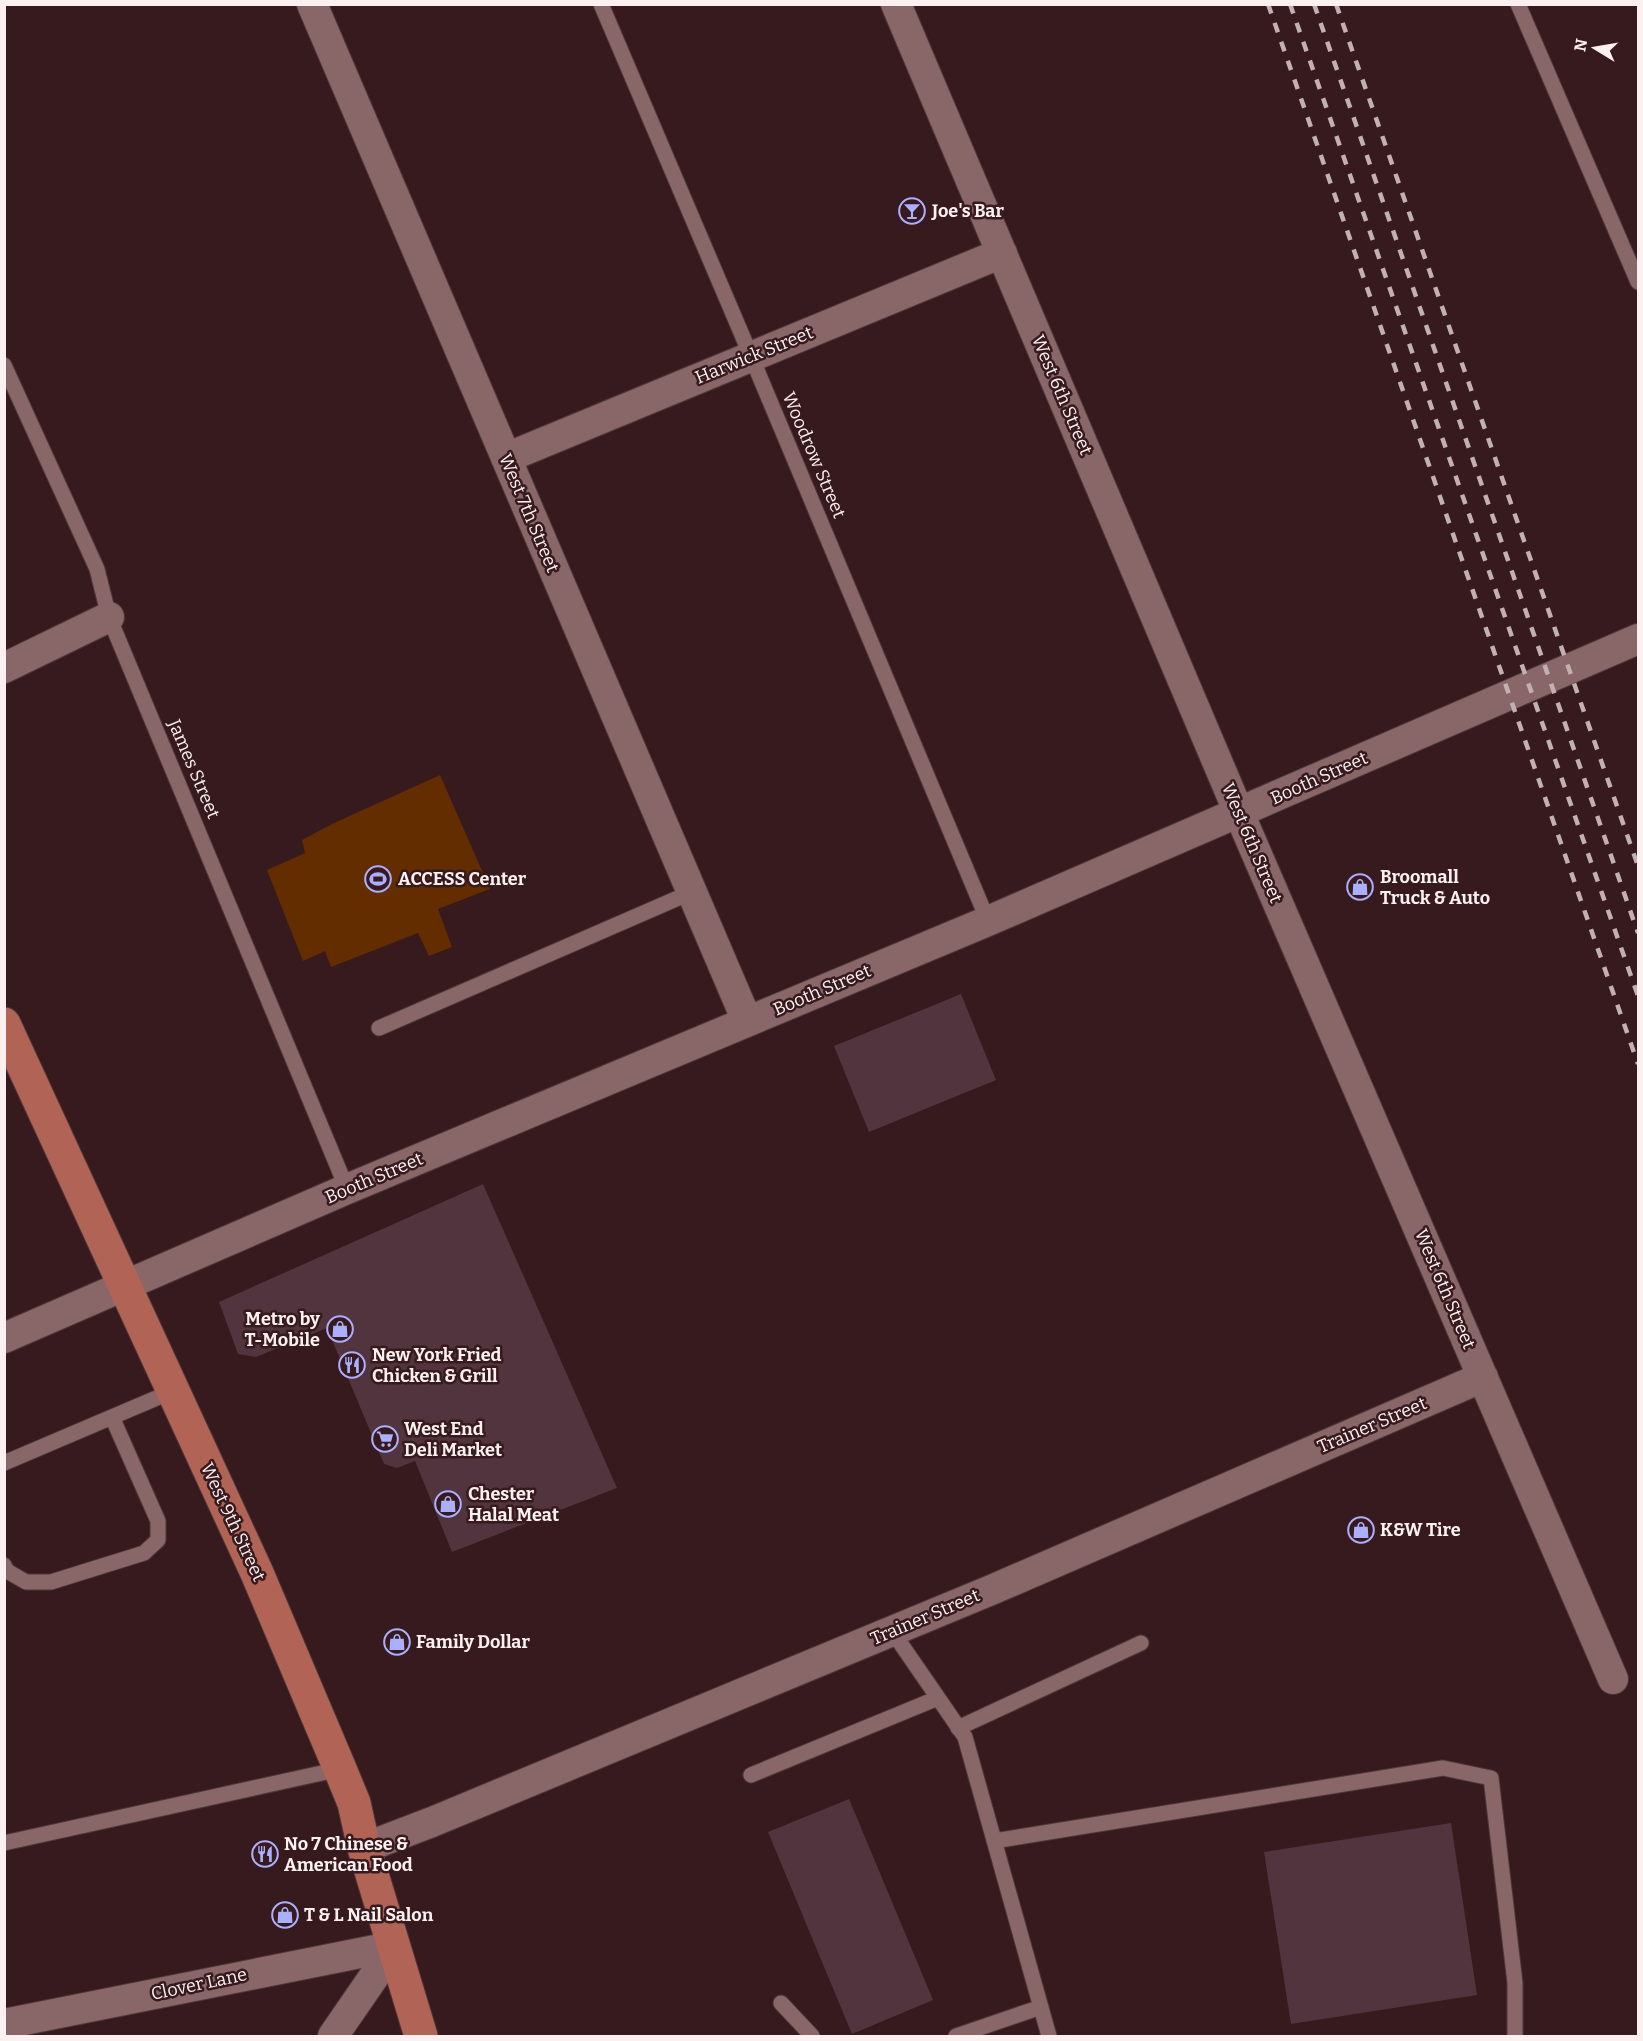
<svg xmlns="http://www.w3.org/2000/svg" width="1643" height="2041" font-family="Bitter,serif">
<rect width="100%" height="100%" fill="#371a1d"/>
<!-- green -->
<path fill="#632d00" d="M440,775L490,889L438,909L452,947L429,956L418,933L331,967L325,951L303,961L267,870L305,853L302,840L332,824Z"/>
<!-- building -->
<path fill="#51343e" d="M961,994L996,1080L869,1132L834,1046Z
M483,1184L617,1488L452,1552L415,1461L397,1468L384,1464L327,1328L256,1357L238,1354L219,1302Z
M849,1799L933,2000L852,2034L768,1832Z
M1451,1823L1477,1995L1291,2024L1264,1852Z"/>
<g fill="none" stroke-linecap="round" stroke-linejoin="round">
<!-- lane casing -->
<g stroke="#4e383a" stroke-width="17">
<path id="lane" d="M601,4L751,356L988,921
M1518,4L1638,282
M4,365L97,569L109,617L347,1189
M379,1028L692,892
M4,1463L173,1391
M4,1565L7,1571L26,1582H51L144,1553L158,1540V1521L112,1417
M892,1631L965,1737L1049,2036
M958,1728L1141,1643
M751,1775L938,1698
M994,1841L1443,1768L1491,1778L1515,1983V2036
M4,1843L340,1769
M781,2003L812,2036
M956,2036L1041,2007"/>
</g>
<!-- street casing -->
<g stroke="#4e383a" stroke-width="32">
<path id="street" d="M312,4L747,1021
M896,4L1239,813L1613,1679
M506,458L1002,253
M4,668L109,617
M4,1338L347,1189L988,921L1638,639
M364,1848L432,1822L996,1588L1483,1377
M4,2024L395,1946
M333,2036L395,1946"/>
</g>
<!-- primary casing -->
<g stroke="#4e383a" stroke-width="35">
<path id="primary" d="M4,1024L257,1573L340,1769L354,1803L364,1848L421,2036"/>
</g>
<!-- lane -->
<use href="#lane" stroke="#896668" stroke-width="15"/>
<!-- street -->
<use href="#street" stroke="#896668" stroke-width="30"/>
<!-- primary -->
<use href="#primary" stroke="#b16455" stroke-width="33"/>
<!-- rail -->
<path stroke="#c2b0b2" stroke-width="4.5" stroke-dasharray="10 10" stroke-linecap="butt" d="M1268,4L1638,1064
M1290,4L1638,996
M1314,4L1638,933
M1336,4L1638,866"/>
</g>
<!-- icons -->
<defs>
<g id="bar-ring" transform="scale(1.35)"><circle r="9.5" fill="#371a1d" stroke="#acaffb" stroke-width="1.5"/><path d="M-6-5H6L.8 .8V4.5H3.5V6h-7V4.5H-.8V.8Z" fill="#acaffb"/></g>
<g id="stadium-ring" transform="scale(1.35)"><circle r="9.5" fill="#371a1d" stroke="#acaffb" stroke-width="1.5"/><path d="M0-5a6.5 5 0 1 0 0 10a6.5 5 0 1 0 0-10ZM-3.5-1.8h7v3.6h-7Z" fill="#acaffb"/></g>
<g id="shop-ring" transform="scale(1.35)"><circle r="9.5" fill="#371a1d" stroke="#acaffb" stroke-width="1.5"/><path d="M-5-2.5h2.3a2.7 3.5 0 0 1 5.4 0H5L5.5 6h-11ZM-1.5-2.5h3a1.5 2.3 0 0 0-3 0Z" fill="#acaffb"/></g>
<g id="restaurant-ring" transform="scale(1.35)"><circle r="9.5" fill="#371a1d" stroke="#acaffb" stroke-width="1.5"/><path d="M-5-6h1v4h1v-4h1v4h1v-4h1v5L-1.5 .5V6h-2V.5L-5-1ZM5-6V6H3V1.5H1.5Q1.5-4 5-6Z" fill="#acaffb"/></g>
<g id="supermarket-ring" transform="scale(1.35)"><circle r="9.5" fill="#371a1d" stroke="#acaffb" stroke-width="1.5"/><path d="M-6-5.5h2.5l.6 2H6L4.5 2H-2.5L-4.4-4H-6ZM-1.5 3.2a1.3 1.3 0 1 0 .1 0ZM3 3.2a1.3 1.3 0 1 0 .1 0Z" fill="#acaffb"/></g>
</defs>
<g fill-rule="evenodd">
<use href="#bar-ring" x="912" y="211"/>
<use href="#stadium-ring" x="378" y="879"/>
<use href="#shop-ring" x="1360" y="887"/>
<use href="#shop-ring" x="340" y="1329"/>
<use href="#restaurant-ring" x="352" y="1365"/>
<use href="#supermarket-ring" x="385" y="1439"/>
<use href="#shop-ring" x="448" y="1504"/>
<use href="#shop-ring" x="1361" y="1530"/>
<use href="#shop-ring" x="397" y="1642"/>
<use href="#restaurant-ring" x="265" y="1854"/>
<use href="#shop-ring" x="285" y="1915"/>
</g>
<g text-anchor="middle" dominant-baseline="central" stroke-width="5" stroke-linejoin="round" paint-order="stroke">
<!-- poi labels -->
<g font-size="18" font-weight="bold" fill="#fdf0f1" stroke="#371a1d" text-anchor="start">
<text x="932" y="211">Joe's Bar</text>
<text x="1380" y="877">Broomall<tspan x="1380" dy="21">Truck &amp; Auto</tspan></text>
<text x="398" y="879">ACCESS Center</text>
<text x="320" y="1319" text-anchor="end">Metro by<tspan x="320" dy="21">T-Mobile</tspan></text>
<text x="372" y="1355">New York Fried<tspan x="372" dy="21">Chicken &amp; Grill</tspan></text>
<text x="404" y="1429">West End<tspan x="404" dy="21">Deli Market</tspan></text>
<text x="468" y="1494">Chester<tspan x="468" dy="21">Halal Meat</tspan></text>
<text x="1380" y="1530">K&amp;W Tire</text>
<text x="416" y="1642">Family Dollar</text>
<text x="284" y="1844">No 7 Chinese &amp;<tspan x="284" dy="21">American Food</tspan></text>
<text x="304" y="1915">T &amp; L Nail Salon</text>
</g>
<!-- street labels -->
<g font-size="18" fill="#fdf0f1" stroke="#371a1d">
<text transform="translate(754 355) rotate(-22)">Harwick Street</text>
<text transform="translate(1062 395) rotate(67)">West 6th Street</text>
<text transform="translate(814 455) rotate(67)">Woodrow Street</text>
<text transform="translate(529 513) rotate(67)">West 7th Street</text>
<text transform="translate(194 769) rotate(67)">James Street</text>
<text transform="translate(1319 778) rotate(-24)">Booth Street</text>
<text transform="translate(1252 843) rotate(67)">West 6th Street</text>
<text transform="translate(822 990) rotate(-23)">Booth Street</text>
<text transform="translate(374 1178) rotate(-23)">Booth Street</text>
<text transform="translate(1445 1289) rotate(67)">West 6th Street</text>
<text transform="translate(1372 1425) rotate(-23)">Trainer Street</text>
<text transform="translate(233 1522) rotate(65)">West 9th Street</text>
<text transform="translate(925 1617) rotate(-23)">Trainer Street</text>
<text transform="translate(199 1984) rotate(-12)">Clover Lane</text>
</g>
</g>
<!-- border -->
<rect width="1643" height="2041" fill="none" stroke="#fdf0f1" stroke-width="12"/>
<!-- north arrow -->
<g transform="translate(1595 48) rotate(281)" stroke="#371a1d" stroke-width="4.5" paint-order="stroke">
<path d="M0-4.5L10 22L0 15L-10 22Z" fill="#fdf0f1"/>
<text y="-9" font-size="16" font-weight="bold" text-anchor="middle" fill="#fdf0f1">N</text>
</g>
</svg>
